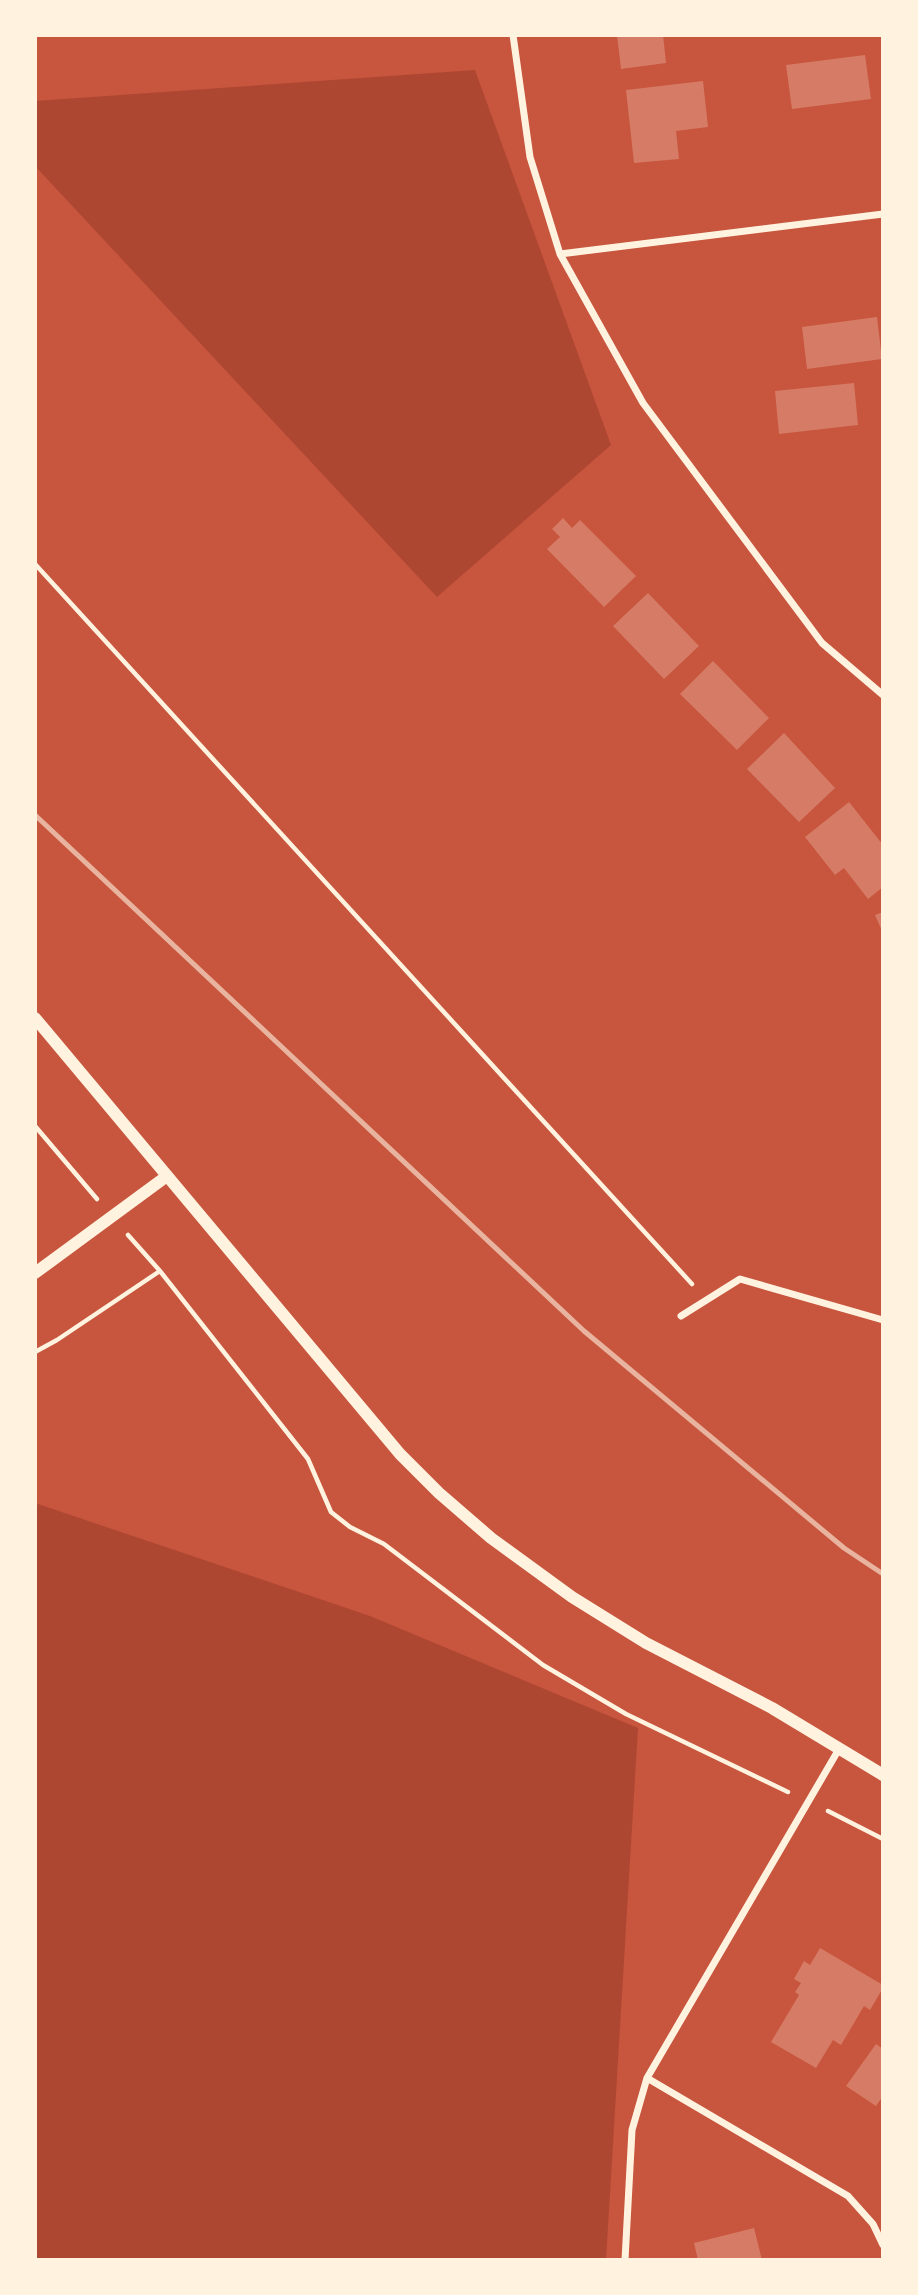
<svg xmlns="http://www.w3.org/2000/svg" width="918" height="2295" font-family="Bitter,serif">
<rect width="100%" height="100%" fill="#c8553d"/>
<!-- green -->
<path fill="#ae4732" d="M475,70L611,445L437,597L35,166V101Z
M35,1503L370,1616L638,1728L606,2260H35Z"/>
<!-- building -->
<path fill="#d67c66" d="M617,35H663L666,63L621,69Z
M865,55L871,99L792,109L786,65Z
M703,81L708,127L676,131L679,159L634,163L626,90Z
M877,317L882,359L807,369L802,327Z
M854,383L858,425L779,434L775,391Z
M563,518L572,528L580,520L636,576L604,607L547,549L560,537L552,529Z
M648,593L699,646L664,679L613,626Z
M713,661L769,718L737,750L680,694Z
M784,733L835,788L799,822L747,769Z
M849,802L883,845V887L868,899L844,868L835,875L805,837Z
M883,912V933L875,915Z
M820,1948L883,1985V1988L870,2010L864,2006L841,2045L833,2040L816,2068L771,2042L799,1995L795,1992L801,1983L794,1979L804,1961L810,1965Z
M876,2044L883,2049V2096L876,2106L846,2086Z
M754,2228L762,2260H698L694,2243Z"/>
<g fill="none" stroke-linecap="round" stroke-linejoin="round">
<!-- path -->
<path stroke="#fff3e0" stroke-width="4.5" d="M35,564L692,1284
M35,1126L97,1199
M128,1235L160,1271L308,1459L331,1512L350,1527L384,1544L543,1665L626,1714L788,1792
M35,1352L57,1340L160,1271
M828,1811L883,1839"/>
<!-- minor -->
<path stroke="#fff3e0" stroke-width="7" d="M513,35L530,157L560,254L643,403L822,643L883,695
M560,254L883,214
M681,1316L740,1279L883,1320
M647,2078L848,2196L873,2224L883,2245
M625,2260L632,2130L647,2078L839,1749"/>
<!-- tertiary -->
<path stroke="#fff3e0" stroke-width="12" d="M35,1018L400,1454L439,1493L491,1538L572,1597L646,1643L772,1708L883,1775
M35,1273L167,1176"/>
<!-- rail -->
<path stroke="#e9b49f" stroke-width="5" d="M35,815L584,1331L844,1548L883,1574"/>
</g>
<!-- border -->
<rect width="918" height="2295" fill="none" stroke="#fff3e0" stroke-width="74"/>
</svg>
